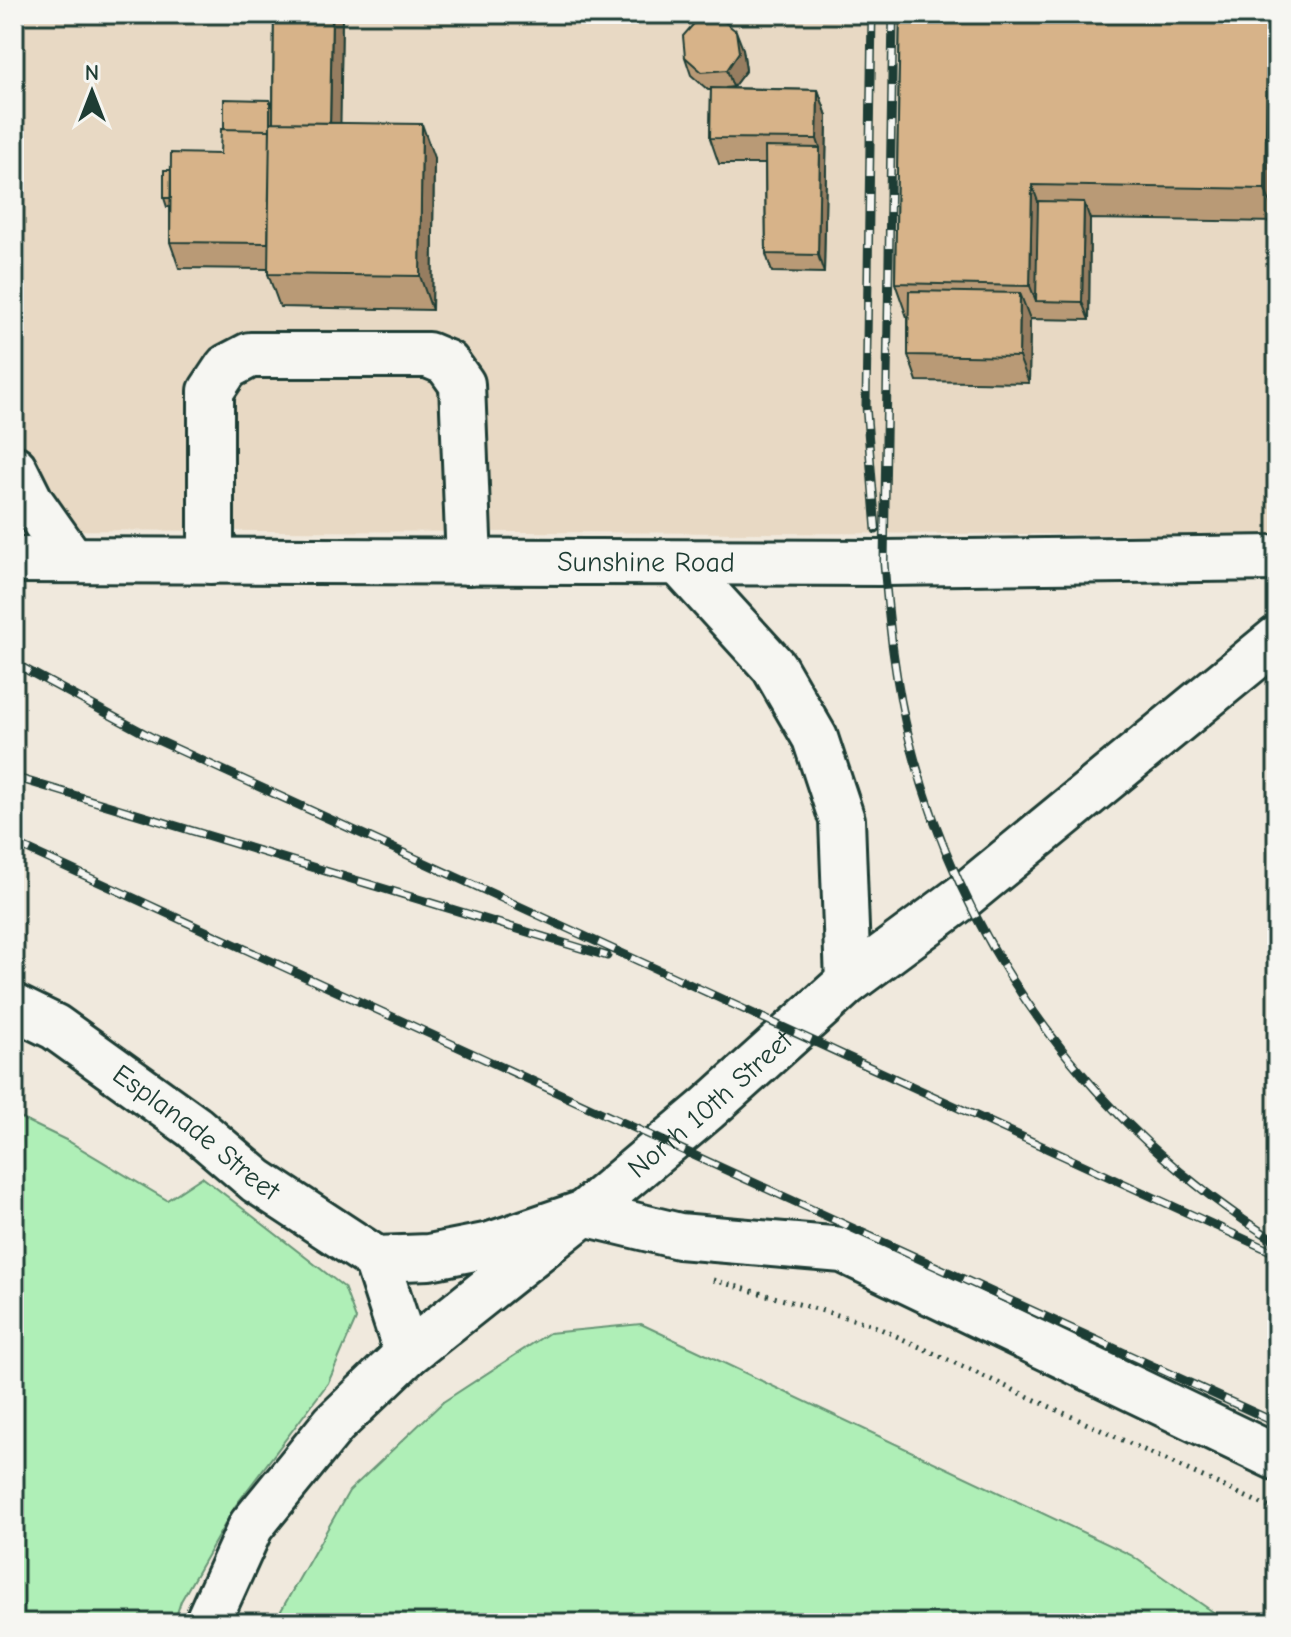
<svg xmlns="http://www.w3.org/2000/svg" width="1291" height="1637" font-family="'Comic Neue',sans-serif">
<rect width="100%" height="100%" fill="#f0e9dd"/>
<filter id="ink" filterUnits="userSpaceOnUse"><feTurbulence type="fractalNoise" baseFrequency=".0125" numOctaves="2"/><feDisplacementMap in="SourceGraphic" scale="16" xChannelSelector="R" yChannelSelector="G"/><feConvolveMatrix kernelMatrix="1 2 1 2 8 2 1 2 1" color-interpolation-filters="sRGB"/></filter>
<g filter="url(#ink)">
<!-- built -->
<path fill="#e8d9c4" d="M14,14H1277V535L14,530Z"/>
<!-- green -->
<path fill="#afefb7" stroke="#679676" stroke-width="2" d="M14,1115L68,1141L167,1200L202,1177L344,1287L356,1319L328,1383L236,1505L181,1601L174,1623H14Z
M641,1324L1131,1555L1229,1623H274L349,1491L443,1402L549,1333Z"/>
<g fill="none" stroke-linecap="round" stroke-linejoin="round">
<!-- minor casing -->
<g stroke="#1f3d34" stroke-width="50">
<g id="minor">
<path d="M14,468L31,502L72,560"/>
<path id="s1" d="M14,560L884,563L1277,558"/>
<path d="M211,561V391L227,367L250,355H428L447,363L462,384L469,562"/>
<path d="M679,563L774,667L815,738L842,820L848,982"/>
<path id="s2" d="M14,1007L55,1027L194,1127L257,1181L376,1259L429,1257L490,1245L584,1213L679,1236L843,1250L1277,1458"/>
<path d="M376,1259L407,1354"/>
<path id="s3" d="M207,1623L251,1526L334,1424L407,1354L584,1213L707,1109L848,982L964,896L1277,639"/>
</g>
</g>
<!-- path -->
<path stroke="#1f3d34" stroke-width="5" stroke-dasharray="2 6" stroke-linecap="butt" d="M713,1280L870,1324L1277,1511"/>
<!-- minor -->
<use href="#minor" stroke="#f6f6f2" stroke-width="44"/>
<!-- rail casing -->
<g stroke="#1f3d34" stroke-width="9">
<path id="rail" d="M872,14L866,406L876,530
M893,14L884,563C889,623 895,683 910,742C963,951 1095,1128 1277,1242
M14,663L153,738L1277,1254
M14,777L607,956
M14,843L1277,1423"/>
</g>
<!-- rail -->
<use href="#rail" stroke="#f6f6f2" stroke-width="6" stroke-dasharray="18" stroke-linecap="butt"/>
</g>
<!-- wall -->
<path fill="#b99a76" stroke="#1f3d34" stroke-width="2" d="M274,14H342L340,123L434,158L432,310L280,307L268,274V269L179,268L170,242V207H167L164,198L171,170L220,154L224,129L273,107Z
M900,14H1277V222L1090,219L1089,320L1030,319L1029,383L917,381L908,355V317H907L895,283Z
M743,49L746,70L733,87L725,88L818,90L827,116L824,273L772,272L766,254L765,164H719L710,138L711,90H708L691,75L685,57Z"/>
<!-- shaded-wall -->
<path fill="#967d60" stroke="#1f3d34" stroke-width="2" d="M332,14H342L340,156L330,131Z
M1268,14H1277V222L1265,189Z
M736,31L743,49L746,70L733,87L727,70Z
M818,90L827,116L824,273L818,255L820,148L817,139Z
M270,100L277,117L270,132Z
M422,124L434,158L432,310L420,276Z
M1032,185L1044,218L1036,301L1030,286Z
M1084,202L1090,219L1089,320L1082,302Z
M1020,293L1030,319L1029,383L1019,357Z"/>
<!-- building -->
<path fill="#d7b389" stroke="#1f3d34" stroke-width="2" d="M274,14H332L330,123L273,122Z
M900,14H1268L1265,189L1032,185L1030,286L895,283Z
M718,17L736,31L739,52L727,70L702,72L685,57L683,36L698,19Z
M711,88L818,90L817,139L710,138Z
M224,99L270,100V130L224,129Z
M270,122L422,124L420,276L268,274Z
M221,129L270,130L268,243L170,242L171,153L220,154Z
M765,147L820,148L818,255L766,254Z
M164,170H171V198H164Z
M1038,201L1084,202L1082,302L1036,301Z
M909,291L1020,293L1019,357L908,355Z"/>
</g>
<g text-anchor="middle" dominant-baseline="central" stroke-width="6" stroke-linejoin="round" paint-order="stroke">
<!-- street labels -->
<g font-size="28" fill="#1f3d34" stroke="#f6f6f2">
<text stroke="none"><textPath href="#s1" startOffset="632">Sunshine Road</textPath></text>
<text stroke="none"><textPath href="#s3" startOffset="732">North 10th Street</textPath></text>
<text stroke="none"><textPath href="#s2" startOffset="222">Esplanade Street</textPath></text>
</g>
</g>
<!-- margin -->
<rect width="1291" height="1637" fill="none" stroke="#f6f6f2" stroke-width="48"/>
<rect x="24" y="24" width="1243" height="1589" fill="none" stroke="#1f3d34" stroke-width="3" filter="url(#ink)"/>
<!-- north arrow -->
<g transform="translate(92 92)" stroke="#f6f6f2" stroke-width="6" paint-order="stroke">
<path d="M0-6L14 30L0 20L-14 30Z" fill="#1f3d34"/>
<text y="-12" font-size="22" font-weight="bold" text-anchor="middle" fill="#1f3d34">N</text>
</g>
</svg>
